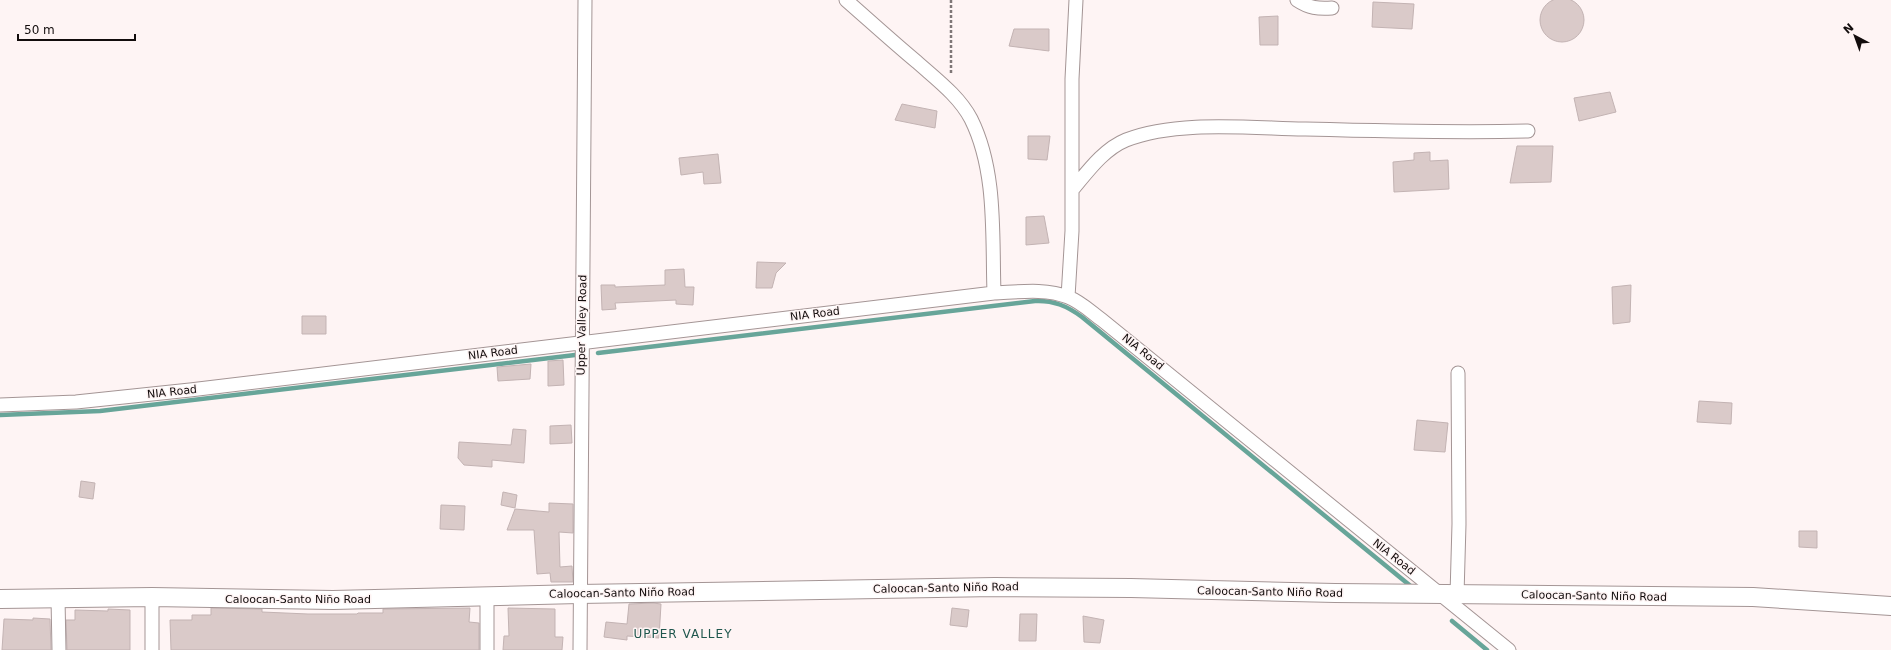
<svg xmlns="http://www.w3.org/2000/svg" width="1891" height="650" font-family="'DejaVu Sans',sans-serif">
<rect width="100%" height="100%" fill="#fef4f4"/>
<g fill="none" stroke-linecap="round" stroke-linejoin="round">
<!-- stream -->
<path stroke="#67a599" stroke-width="4.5" d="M598,353L1035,301C1053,300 1067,306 1082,317L1413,588
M0,415L100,411L575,355
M1452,621L1487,650"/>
</g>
<!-- building -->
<path fill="#dacac9" stroke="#c3b3b3" d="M1540 20a22 22 0 1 1 44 0a22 22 0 1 1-44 0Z
M1373,2L1414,4L1412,29L1372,27Z
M1278,16V45H1260L1259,17Z
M1014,29H1049V51L1009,46Z
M1610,92L1616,112L1579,121L1574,98Z
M902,104L937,111L935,128L895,120Z
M1028,136H1050L1047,160L1028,159Z
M1517,146H1553L1551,182L1510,183Z
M1430,152V161L1448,160L1449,189L1394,192L1393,162L1414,160V153Z
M718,154L721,183L704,184L703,172L681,175L679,158Z
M1044,216L1049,243L1026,245V217Z
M757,262L786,263L776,273L772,288H756Z
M684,269L685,287H694L693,305L676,304V300L615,303L616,309L602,310L601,285H615V287L665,285V270Z
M1631,285L1630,322L1613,324L1612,287Z
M302,316H326V334H302Z
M563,360L564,385L548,386V361Z
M531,364L530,379L498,381L497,367Z
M1699,401L1732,403L1731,424L1697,422Z
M1417,420L1448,423L1445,452L1414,450Z
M571,425L572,443L550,444V426Z
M513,429L526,430L524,463L492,460V467L464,465L458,458L459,442L511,445Z
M81,481L95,483L93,499L79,497Z
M503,492L517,495L515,508L501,505Z
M549,503L573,504V533L559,532L560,567L572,566L573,582H551L550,573L537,574L534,530H507L515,509L549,512Z
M441,505L465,506L464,530L440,529Z
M1799,531H1817V548L1799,547Z
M653,603L661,604L659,638L627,636V640L604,637L606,622L627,624L629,604Z
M211,608L262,609V612L308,614H357L358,613H383V609L470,608L469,622L479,623V650H171L170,620H192V615H211Z
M508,608L555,609V637H563L562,650H503L504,636H509Z
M952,608L969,610L967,627L950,625Z
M108,609L130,610V650H67L66,620H75V610L108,611Z
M1020,614H1037L1036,641H1019Z
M1083,616L1104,620L1100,643L1084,642Z
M33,618L50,619L51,650H2L4,619L33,620Z"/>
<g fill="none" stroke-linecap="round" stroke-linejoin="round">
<!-- street casing -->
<g stroke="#a49595" stroke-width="15">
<path id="street" d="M846,0C870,21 893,42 917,62C936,79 959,96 971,119C997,171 992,236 994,293
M1297,0C1309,8 1318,9 1332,8
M1073,189C1088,171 1104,149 1126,140C1176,120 1250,128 1304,129C1379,131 1453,133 1528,131
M1068,297L1072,231V79L1076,0
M0,405L76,402L190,390L994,293C1018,292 1046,288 1068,297C1081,302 1091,312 1102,320L1509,650
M1457,595L1459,524L1458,373
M152,597V650
M487,597V650
M58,598L59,650
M580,650L585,0"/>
</g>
<!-- secondary casing -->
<g stroke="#a49595" stroke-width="20">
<path id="secondary" d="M0,599L152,597L333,600L579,594L995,587L1131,588L1335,593L1753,597L1891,606"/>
</g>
<!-- path -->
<path stroke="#7f7777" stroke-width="2.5" stroke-dasharray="3 2" stroke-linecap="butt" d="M951,73V0"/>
<!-- street -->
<use href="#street" stroke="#fff" stroke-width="13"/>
<!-- secondary -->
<use href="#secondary" stroke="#fff" stroke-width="18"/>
</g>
<g text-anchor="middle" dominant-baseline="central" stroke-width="3" stroke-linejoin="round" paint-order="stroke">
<!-- street labels -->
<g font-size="11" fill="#120c0c" stroke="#fef4f4">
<text transform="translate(815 314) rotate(-7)">NIA Road</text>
<text transform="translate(582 325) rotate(-89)">Upper Valley Road</text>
<text transform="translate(1143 352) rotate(39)">NIA Road</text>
<text transform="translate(493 353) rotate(-7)">NIA Road</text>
<text transform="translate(172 392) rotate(-6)">NIA Road</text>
<text transform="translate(1394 557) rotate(38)">NIA Road</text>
<text transform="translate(946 588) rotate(-1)">Caloocan-Santo Niño Road</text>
<text transform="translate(1270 592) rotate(1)">Caloocan-Santo Niño Road</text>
<text transform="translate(622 593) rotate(-1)">Caloocan-Santo Niño Road</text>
<text transform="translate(1594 596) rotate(1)">Caloocan-Santo Niño Road</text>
<text x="298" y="599">Caloocan-Santo Niño Road</text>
</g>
<!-- neighbourhood labels -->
<g font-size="12" letter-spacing="1" fill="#1f564d" stroke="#fef4f4">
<text x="683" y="634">UPPER VALLEY</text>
</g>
</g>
<!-- north arrow -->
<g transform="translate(1855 36) rotate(319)" stroke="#fef4f4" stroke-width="3" paint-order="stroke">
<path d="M0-3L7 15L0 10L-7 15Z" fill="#120c0c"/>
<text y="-6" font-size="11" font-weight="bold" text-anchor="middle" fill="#120c0c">N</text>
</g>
<!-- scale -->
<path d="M18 34v6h117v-6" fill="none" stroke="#120c0c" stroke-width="2"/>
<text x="24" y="34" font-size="12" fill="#120c0c" stroke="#fef4f4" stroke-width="3" paint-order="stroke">50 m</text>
</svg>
